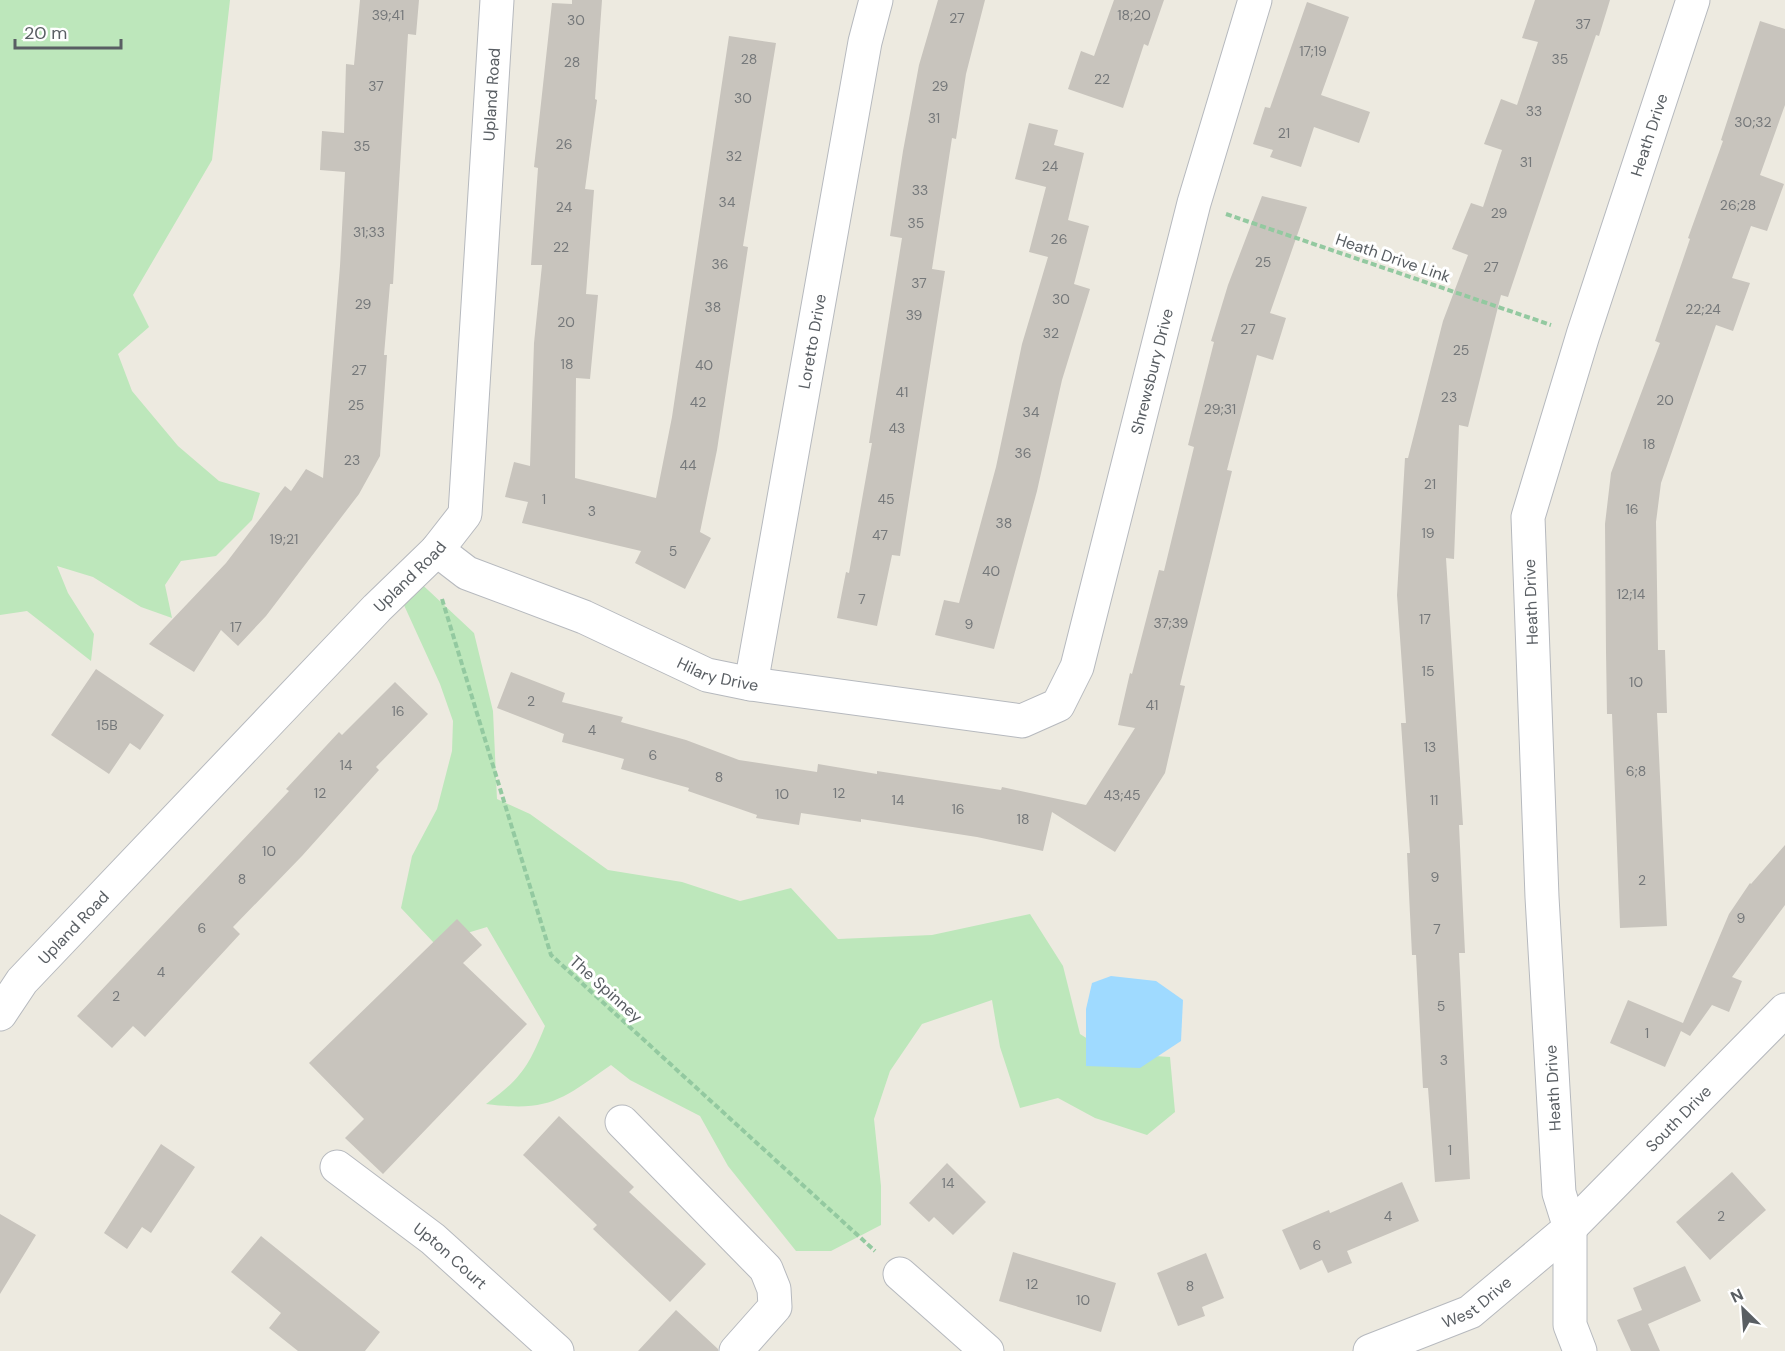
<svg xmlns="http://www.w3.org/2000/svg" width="1785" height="1351" font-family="'DM Sans',sans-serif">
<rect width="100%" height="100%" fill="#edeae0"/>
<!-- green -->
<path fill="#bde7bb" d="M0,0H230L212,160L133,295L149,327L118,354L132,391L178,446L219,481L260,493L252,520L216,556L181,561L165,585L172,618L141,607L93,577L57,566L68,593L94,634L91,661L27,611L0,615Z
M413,576L474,633L493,711L497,799L530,814L608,870L682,882L740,901L791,888L838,939L932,935L1030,914L1063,966L1080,1034L1110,1053L1170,1057L1175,1112L1147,1135L1095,1118L1058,1098L1020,1108L1000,1047L992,1000L922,1024L890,1071L874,1119L881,1186V1225L831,1251H796L728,1166L700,1116L630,1080L611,1065C561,1100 550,1112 486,1104C521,1079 529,1066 545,1026L487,927L434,943L401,908L412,856L437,809L452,751L453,721L440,684L398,592Z"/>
<!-- water -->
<path fill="#9fdaff" d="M1111,976L1156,981L1183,1000L1181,1041L1140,1068L1086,1066V1009L1092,983Z"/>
<!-- building -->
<path fill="#c8c4bd" d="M360,0H419L416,35L408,34L393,284H390L384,355H387L380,456L359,494L266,616L238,646L221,630L194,672L149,644L226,563L285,486L291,491L306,469L323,478L340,266L345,172L320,170L322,131L344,133L346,64L354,65Z
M572,0H602L595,99L597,100L585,189L594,190L586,294L598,295L590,379L576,378L575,478L656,498L672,417L729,36L776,43L743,246L748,247L717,450L700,532L711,538L685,589L635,563L641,551L522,523L528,502L505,497L514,462L530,466L534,343L542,265H531L538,168L534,167L552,3L572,4Z
M938,0H985L966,74L956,139L952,138L941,210L932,269L945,271L900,556L892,555L877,626L837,618L846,572L849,573L872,443H869L902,238L890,236L903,151L919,65Z
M1114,0H1164L1148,46L1144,44L1123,108L1068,89L1081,51L1094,56Z
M1535,0H1610L1599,36L1596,35L1508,297L1501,295L1468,427L1459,425L1454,559L1446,558L1463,825H1459L1465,953H1459L1470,1179L1435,1182L1428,1088H1423L1416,955H1412L1407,853H1410L1401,723H1406L1397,595L1405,458H1408L1443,321L1468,255L1452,249L1471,203L1483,207L1502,150L1484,144L1501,99L1517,105L1538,42L1522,38Z
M1307,2L1349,17L1321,95L1370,112L1359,143L1314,127L1301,167L1270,157L1273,150L1253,144L1265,107L1270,108Z
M1760,21L1785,29V105L1760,175L1784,184L1767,231L1751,226L1732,278L1750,283L1733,331L1716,325L1661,483L1656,522L1658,650H1665L1667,713H1657L1667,926L1620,928L1612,714H1607L1606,652L1605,524L1611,473L1660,343L1655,341L1690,239L1688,238L1723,141L1721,140Z
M1029,123L1058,130L1054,145L1084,153L1068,220L1089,226L1074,284L1090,289L1062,380L1037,491L994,649L935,635L944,600L959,603L996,467L1022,344L1048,257L1029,252L1046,187L1015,179Z
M1262,196L1307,207L1270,313L1286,318L1273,360L1257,355L1227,470L1232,471L1180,685L1185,686L1165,773L1115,852L1052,812L1043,851L977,837L861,819V822L801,813L799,825L756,818L757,815L688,791L689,788L621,769L624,759L562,742L564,734L497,708L511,672L565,693L562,702L623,717L621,722L686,740L739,760L817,772L818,764L877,774V771L1001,790L1002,787L1086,805L1135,728L1118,725L1130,673L1132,674L1159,570L1164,571L1194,447L1188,445L1214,342L1211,341L1228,285Z
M96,669L164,715L140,750L130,743L109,774L51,735Z
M395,682L428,714L376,767L379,770L302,856L233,927L240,934L145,1037L133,1026L112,1048L77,1016L289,791L286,789L339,732L342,735Z
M1785,845V905L1732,977L1742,981L1729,1012L1712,1005L1690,1036L1681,1031L1665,1067L1610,1043L1628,1000L1683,1023L1729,914L1750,883L1751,884Z
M457,919L482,945L463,963L527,1024L383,1174L345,1138L364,1119L309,1063Z
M559,1116L634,1187L629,1192L706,1264L670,1302L593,1229L597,1225L523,1155Z
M161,1144L195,1167L151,1233L142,1227L127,1249L104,1233Z
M947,1163L986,1202L953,1235L934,1217L929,1222L909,1203Z
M1732,1172L1766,1210L1710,1260L1676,1222Z
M1402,1182L1419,1221L1347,1251L1352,1263L1328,1273L1322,1260L1300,1270L1282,1230L1329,1210L1330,1213Z
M0,1214L36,1235L0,1294Z
M261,1236L380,1332L365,1351H298L269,1328L281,1313L231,1272Z
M1013,1252L1116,1283L1101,1332L999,1301Z
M1206,1253L1224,1298L1202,1307L1205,1316L1178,1326L1157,1273Z
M1685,1266L1701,1301L1648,1324L1660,1351H1631L1617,1320L1642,1310L1633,1288Z
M676,1310L718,1349V1351H638Z"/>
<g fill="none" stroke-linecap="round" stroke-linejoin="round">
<!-- minor casing -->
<g stroke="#b6b9be" stroke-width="35">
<g id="minor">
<path id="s1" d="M437,550L467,573L584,617L707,675L751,684L1022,721L1058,705L1077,667L1194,203L1255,0"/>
<path id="s2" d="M751,684L865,42L876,0"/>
<path id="s3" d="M0,1014L22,981L377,608L437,550L465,514L497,0"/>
<path d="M622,1122L766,1269L774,1289L775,1307L736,1351"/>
<path id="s4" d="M337,1167L433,1239L557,1351"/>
<path d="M900,1274L987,1351"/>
<path id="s5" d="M1370,1351L1470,1312L1570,1228L1785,1010"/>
<path id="s6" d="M1580,1351L1570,1325V1228L1559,1193L1542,897L1528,517L1583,335L1693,0"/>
</g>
</g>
<!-- path -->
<path stroke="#93c9a0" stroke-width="4" stroke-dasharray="6 3" stroke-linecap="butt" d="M1226,214L1551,325
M442,599L551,955L875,1251"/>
<!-- minor -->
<use href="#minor" stroke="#fff" stroke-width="33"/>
</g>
<g text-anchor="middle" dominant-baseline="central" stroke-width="6" stroke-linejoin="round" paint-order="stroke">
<!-- number labels -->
<g font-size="14" fill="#75787a">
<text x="388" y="15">39;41</text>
<text x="1134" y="15">18;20</text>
<text x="957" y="18">27</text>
<text x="576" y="20">30</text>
<text x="1583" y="24">37</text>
<text x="1313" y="51">17;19</text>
<text x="749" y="59">28</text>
<text x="1560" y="59">35</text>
<text x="572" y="62">28</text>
<text x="1102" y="79">22</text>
<text x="376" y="86">37</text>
<text x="940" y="86">29</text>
<text x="743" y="98">30</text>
<text x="1534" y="111">33</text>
<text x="934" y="118">31</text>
<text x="1753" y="122">30;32</text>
<text x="1284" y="133">21</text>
<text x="564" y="144">26</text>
<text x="362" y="146">35</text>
<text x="734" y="156">32</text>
<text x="1526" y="162">31</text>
<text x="1050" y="166">24</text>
<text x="920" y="190">33</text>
<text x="727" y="202">34</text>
<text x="1738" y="205">26;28</text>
<text x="564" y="207">24</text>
<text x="1499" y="213">29</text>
<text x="916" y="223">35</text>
<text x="369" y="232">31;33</text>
<text x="1059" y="239">26</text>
<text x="561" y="247">22</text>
<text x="1263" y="262">25</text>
<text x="720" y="264">36</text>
<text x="1491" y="267">27</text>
<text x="919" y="283">37</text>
<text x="1061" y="299">30</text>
<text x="363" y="304">29</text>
<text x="713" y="307">38</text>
<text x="1703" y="309">22;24</text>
<text x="914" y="315">39</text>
<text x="566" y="322">20</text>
<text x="1248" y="329">27</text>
<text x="1051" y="333">32</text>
<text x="1461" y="350">25</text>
<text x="567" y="364">18</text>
<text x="704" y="365">40</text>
<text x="359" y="370">27</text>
<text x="902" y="392">41</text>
<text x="1449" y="397">23</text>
<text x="1665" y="400">20</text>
<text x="698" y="402">42</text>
<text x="356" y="405">25</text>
<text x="1220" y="409">29;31</text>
<text x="1031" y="412">34</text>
<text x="897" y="428">43</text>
<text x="1649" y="444">18</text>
<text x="1023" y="453">36</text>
<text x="352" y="460">23</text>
<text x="688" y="465">44</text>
<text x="1430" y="484">21</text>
<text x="544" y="499">1</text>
<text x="886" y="499">45</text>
<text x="1632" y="509">16</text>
<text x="592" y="511">3</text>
<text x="1004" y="523">38</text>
<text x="1428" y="533">19</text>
<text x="880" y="535">47</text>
<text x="284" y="539">19;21</text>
<text x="673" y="551">5</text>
<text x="991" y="571">40</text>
<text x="1631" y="594">12;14</text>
<text x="862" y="599">7</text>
<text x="1425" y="619">17</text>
<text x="1171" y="623">37;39</text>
<text x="969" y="624">9</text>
<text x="236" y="627">17</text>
<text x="1428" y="671">15</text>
<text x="1636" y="682">10</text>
<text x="531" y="701">2</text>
<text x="1152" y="705">41</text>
<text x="398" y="711">16</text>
<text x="107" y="725">15B</text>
<text x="592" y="730">4</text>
<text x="1430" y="747">13</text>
<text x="653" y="755">6</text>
<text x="346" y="765">14</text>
<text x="1636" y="771">6;8</text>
<text x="719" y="777">8</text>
<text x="320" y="793">12</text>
<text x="839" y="793">12</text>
<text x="782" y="794">10</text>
<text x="1122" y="795">43;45</text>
<text x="898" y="800">14</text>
<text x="1434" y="800">11</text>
<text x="958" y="809">16</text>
<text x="1023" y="819">18</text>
<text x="269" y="851">10</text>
<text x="1435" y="877">9</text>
<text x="242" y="879">8</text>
<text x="1642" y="880">2</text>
<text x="1741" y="918">9</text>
<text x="202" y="928">6</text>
<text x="1437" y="929">7</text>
<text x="161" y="972">4</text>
<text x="116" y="996">2</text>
<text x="1441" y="1006">5</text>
<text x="1647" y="1033">1</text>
<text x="1444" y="1060">3</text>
<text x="1450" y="1150">1</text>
<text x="948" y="1183">14</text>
<text x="1388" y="1216">4</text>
<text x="1721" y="1216">2</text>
<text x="1317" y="1245">6</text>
<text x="1032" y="1284">12</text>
<text x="1190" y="1286">8</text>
<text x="1083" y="1300">10</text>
</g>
<!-- street labels -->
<g font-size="16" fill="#595e63" stroke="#fff">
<text stroke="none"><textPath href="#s3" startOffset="1104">Upland Road</textPath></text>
<text stroke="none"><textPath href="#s6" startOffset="1239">Heath Drive</textPath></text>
<text transform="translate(1393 258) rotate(19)">Heath Drive Link</text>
<text stroke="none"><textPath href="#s2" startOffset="348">Loretto Drive</textPath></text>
<text stroke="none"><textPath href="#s1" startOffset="1004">Shrewsbury Drive</textPath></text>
<text stroke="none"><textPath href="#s3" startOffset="600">Upland Road</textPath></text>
<text transform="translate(1531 602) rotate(-92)">Heath Drive</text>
<text stroke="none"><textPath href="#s1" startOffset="309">Hilary Drive</textPath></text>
<text stroke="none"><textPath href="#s3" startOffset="114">Upland Road</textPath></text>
<text transform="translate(606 989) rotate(42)">The Spinney</text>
<text transform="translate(1553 1088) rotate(-93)">Heath Drive</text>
<text stroke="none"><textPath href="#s5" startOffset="392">South Drive</textPath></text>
<text stroke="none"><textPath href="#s4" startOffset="144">Upton Court</textPath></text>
<text stroke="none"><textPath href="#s5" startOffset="118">West Drive</textPath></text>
</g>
</g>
<!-- north arrow -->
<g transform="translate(1743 1309) rotate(335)" stroke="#ffffff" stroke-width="4.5" paint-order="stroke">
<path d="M0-4.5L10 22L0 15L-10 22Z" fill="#595e63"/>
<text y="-9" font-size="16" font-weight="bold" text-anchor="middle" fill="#595e63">N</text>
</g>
<!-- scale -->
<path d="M15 39v9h106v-9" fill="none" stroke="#595e63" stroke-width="3"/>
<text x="24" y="39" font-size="18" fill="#595e63" stroke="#ffffff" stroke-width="4.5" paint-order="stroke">20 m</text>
</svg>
